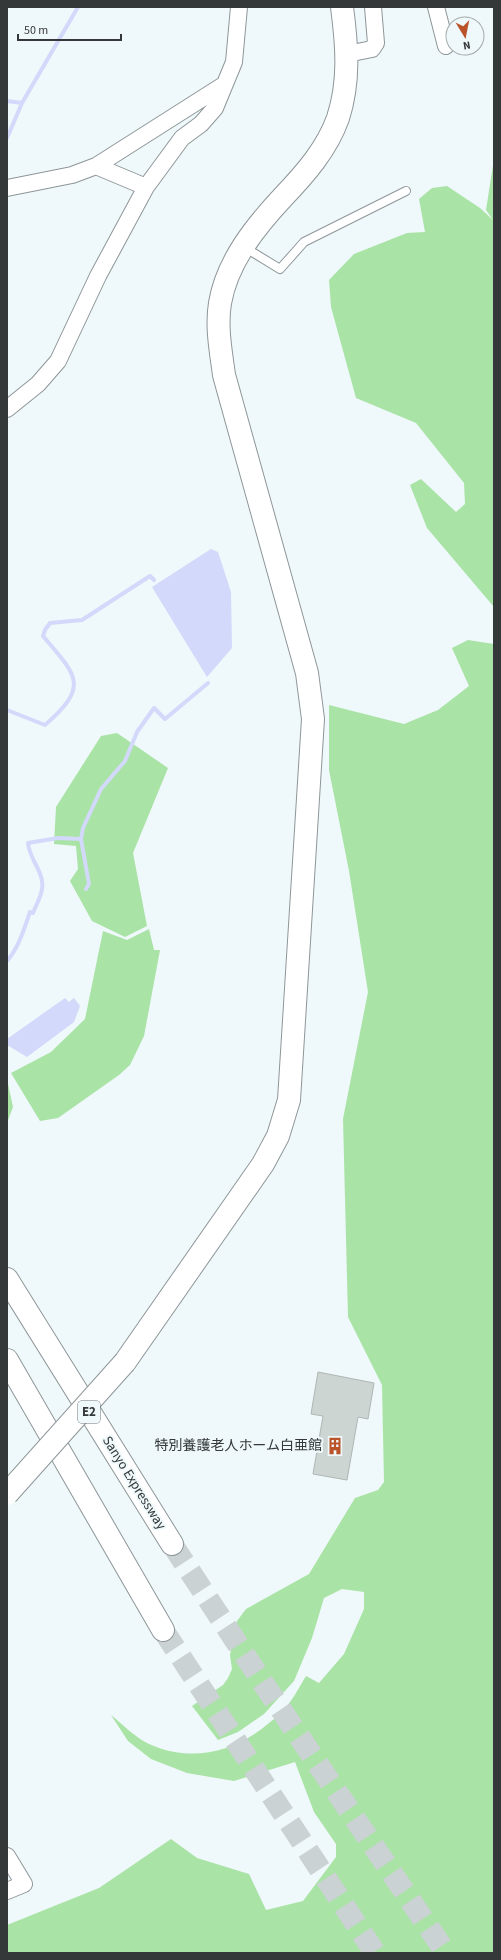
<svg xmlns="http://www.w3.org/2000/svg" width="501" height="1960" font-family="'Source Sans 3','Noto Sans JP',sans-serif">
<rect width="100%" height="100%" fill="#eff8fa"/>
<!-- green -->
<path fill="#a9e3a5" d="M494,159V607L427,528L410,485L421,479L456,512L465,504L464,483L416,423L356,398L331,307L329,280L354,254L407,233L425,232L419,199L432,188L447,186L480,208L493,220L486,210Z
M468,640L494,644V1953H7V1925L99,1888L171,1839L197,1858L249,1874L266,1910L303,1901L336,1857V1844L314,1812L295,1762L234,1781L187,1773L151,1759L128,1741L111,1715C122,1724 136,1738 149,1744C202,1768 255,1744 290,1702C296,1694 301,1684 306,1676L319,1683L344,1654L364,1609V1592L342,1589L324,1598L312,1638L294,1681L264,1714L238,1732L218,1740L192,1706L223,1685L228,1678L232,1669L230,1655L237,1621L246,1609L309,1574L355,1498L378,1490L384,1482L382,1385L348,1317L343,1119L368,992L349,871L329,770V705L404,724L438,710L469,686L452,648Z
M117,733L168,768L133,853L147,926L125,937L92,921L70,881L78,869L76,846L54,844L56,807L101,736Z
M149,929L154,950H160L144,1036L130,1065L119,1075L58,1118L40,1121L11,1073L51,1052L85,1019L103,931L127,940Z
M7,1079L13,1107L7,1123Z"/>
<!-- water -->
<path fill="#d3d9fa" d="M211,549L218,552L231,592L232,648L207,677L152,587Z
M65,998L69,1002L74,998L80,1006L74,1022L27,1057L7,1045V1039Z"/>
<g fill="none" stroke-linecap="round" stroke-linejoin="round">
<!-- stream -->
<path stroke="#d3d9fa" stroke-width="4" d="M7,101L22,103
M7,138L22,103L78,7
M7,710L45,725C90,686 77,676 43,636L45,630L50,623L82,620L150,576L154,580
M86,889L89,884L81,839L83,828L101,789L125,761L137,732L154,708L165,719L208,683
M7,961C19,947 24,929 30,912L33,913C36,905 41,897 42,889C45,873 29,859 28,843L58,838L81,839"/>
</g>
<!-- building -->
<path fill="#cdd5d3" stroke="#aeb7b4" d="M318,1372L374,1383L368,1419L358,1417L347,1480L313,1474L323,1416L311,1414Z"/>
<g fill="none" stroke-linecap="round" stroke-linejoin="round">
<!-- highway-tunnel -->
<path stroke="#cad2d3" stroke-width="22" stroke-dasharray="22 11" stroke-linecap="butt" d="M172,1544L265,1686L446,1953
M163,1630L375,1953"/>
<!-- lane casing -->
<g stroke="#8e9698" stroke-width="10">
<path id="lane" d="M244,247L280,269L304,242L406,191"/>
</g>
<!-- street casing -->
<g stroke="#8e9698" stroke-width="18">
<path id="street" d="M436,7L446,46
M347,54L372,49L376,43L373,7
M96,166L146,187
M7,188L72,175L96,166L225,84
M7,409L38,384L58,361L98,276L146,187L182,138L201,124L215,108L234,62L239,7
M7,1856L24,1884L7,1891"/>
</g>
<!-- secondary casing -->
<g stroke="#8e9698" stroke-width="24">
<path id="secondary" d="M125,1362L263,1164L278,1136L289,1100L313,719L307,673L224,375C221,352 216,327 220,303C227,262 255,227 283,197C305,174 327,149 338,118C350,81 347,45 342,7"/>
</g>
<!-- highway casing -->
<g stroke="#8e9698" stroke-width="24">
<path id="highway" d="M7,1279L172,1544
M7,1360L163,1630"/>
</g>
<!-- lane -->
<use href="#lane" stroke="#fff" stroke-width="8"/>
<!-- street -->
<use href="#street" stroke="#fff" stroke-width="16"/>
<!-- secondary -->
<use href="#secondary" stroke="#fff" stroke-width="22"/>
<!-- highway -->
<use href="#highway" stroke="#fff" stroke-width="22"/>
<!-- secondary-bridge casing -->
<g stroke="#8e9698" stroke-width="24" stroke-linecap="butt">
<path id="secondary-bridge" d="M7,1494L125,1362"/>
</g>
<!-- secondary-bridge -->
<use href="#secondary-bridge" stroke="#fff" stroke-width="22"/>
</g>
<!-- icons -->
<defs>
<g id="building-bare" transform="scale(1.38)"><path d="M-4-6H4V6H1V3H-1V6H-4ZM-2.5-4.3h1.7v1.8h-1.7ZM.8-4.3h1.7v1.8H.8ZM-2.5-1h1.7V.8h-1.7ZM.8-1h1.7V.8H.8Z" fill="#ba5329" stroke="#eff8fa" stroke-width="2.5" paint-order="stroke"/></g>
</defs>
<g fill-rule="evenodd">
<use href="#building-bare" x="335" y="1446"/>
</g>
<g text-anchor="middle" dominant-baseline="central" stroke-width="4" stroke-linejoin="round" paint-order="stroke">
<!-- shield labels -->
<rect fill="#eff8fa" stroke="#6c7273" stroke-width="1" x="78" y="1401" width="22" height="22" rx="3"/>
<g font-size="13" font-weight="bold" fill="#343839">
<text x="89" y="1412">E2</text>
</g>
<!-- poi labels -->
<g font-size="14" fill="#343839" stroke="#eff8fa" text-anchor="end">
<text x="322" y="1446">特別養護老人ホーム白亜館</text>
</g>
<!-- street labels -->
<g font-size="14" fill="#343839" stroke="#eff8fa">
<text transform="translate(134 1483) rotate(58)">Sanyo Expressway</text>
</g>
</g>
<!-- border -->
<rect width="501" height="1960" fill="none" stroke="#343839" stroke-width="16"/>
<!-- north arrow -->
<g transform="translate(465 36) rotate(170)"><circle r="19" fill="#eff8fa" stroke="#a4abad"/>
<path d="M0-3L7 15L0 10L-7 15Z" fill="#ba5329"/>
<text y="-6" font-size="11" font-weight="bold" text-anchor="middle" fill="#343839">N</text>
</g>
<!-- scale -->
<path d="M18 34v6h103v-6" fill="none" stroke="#343839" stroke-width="2"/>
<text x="24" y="34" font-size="12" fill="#343839" stroke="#eff8fa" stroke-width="3" paint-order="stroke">50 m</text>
</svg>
